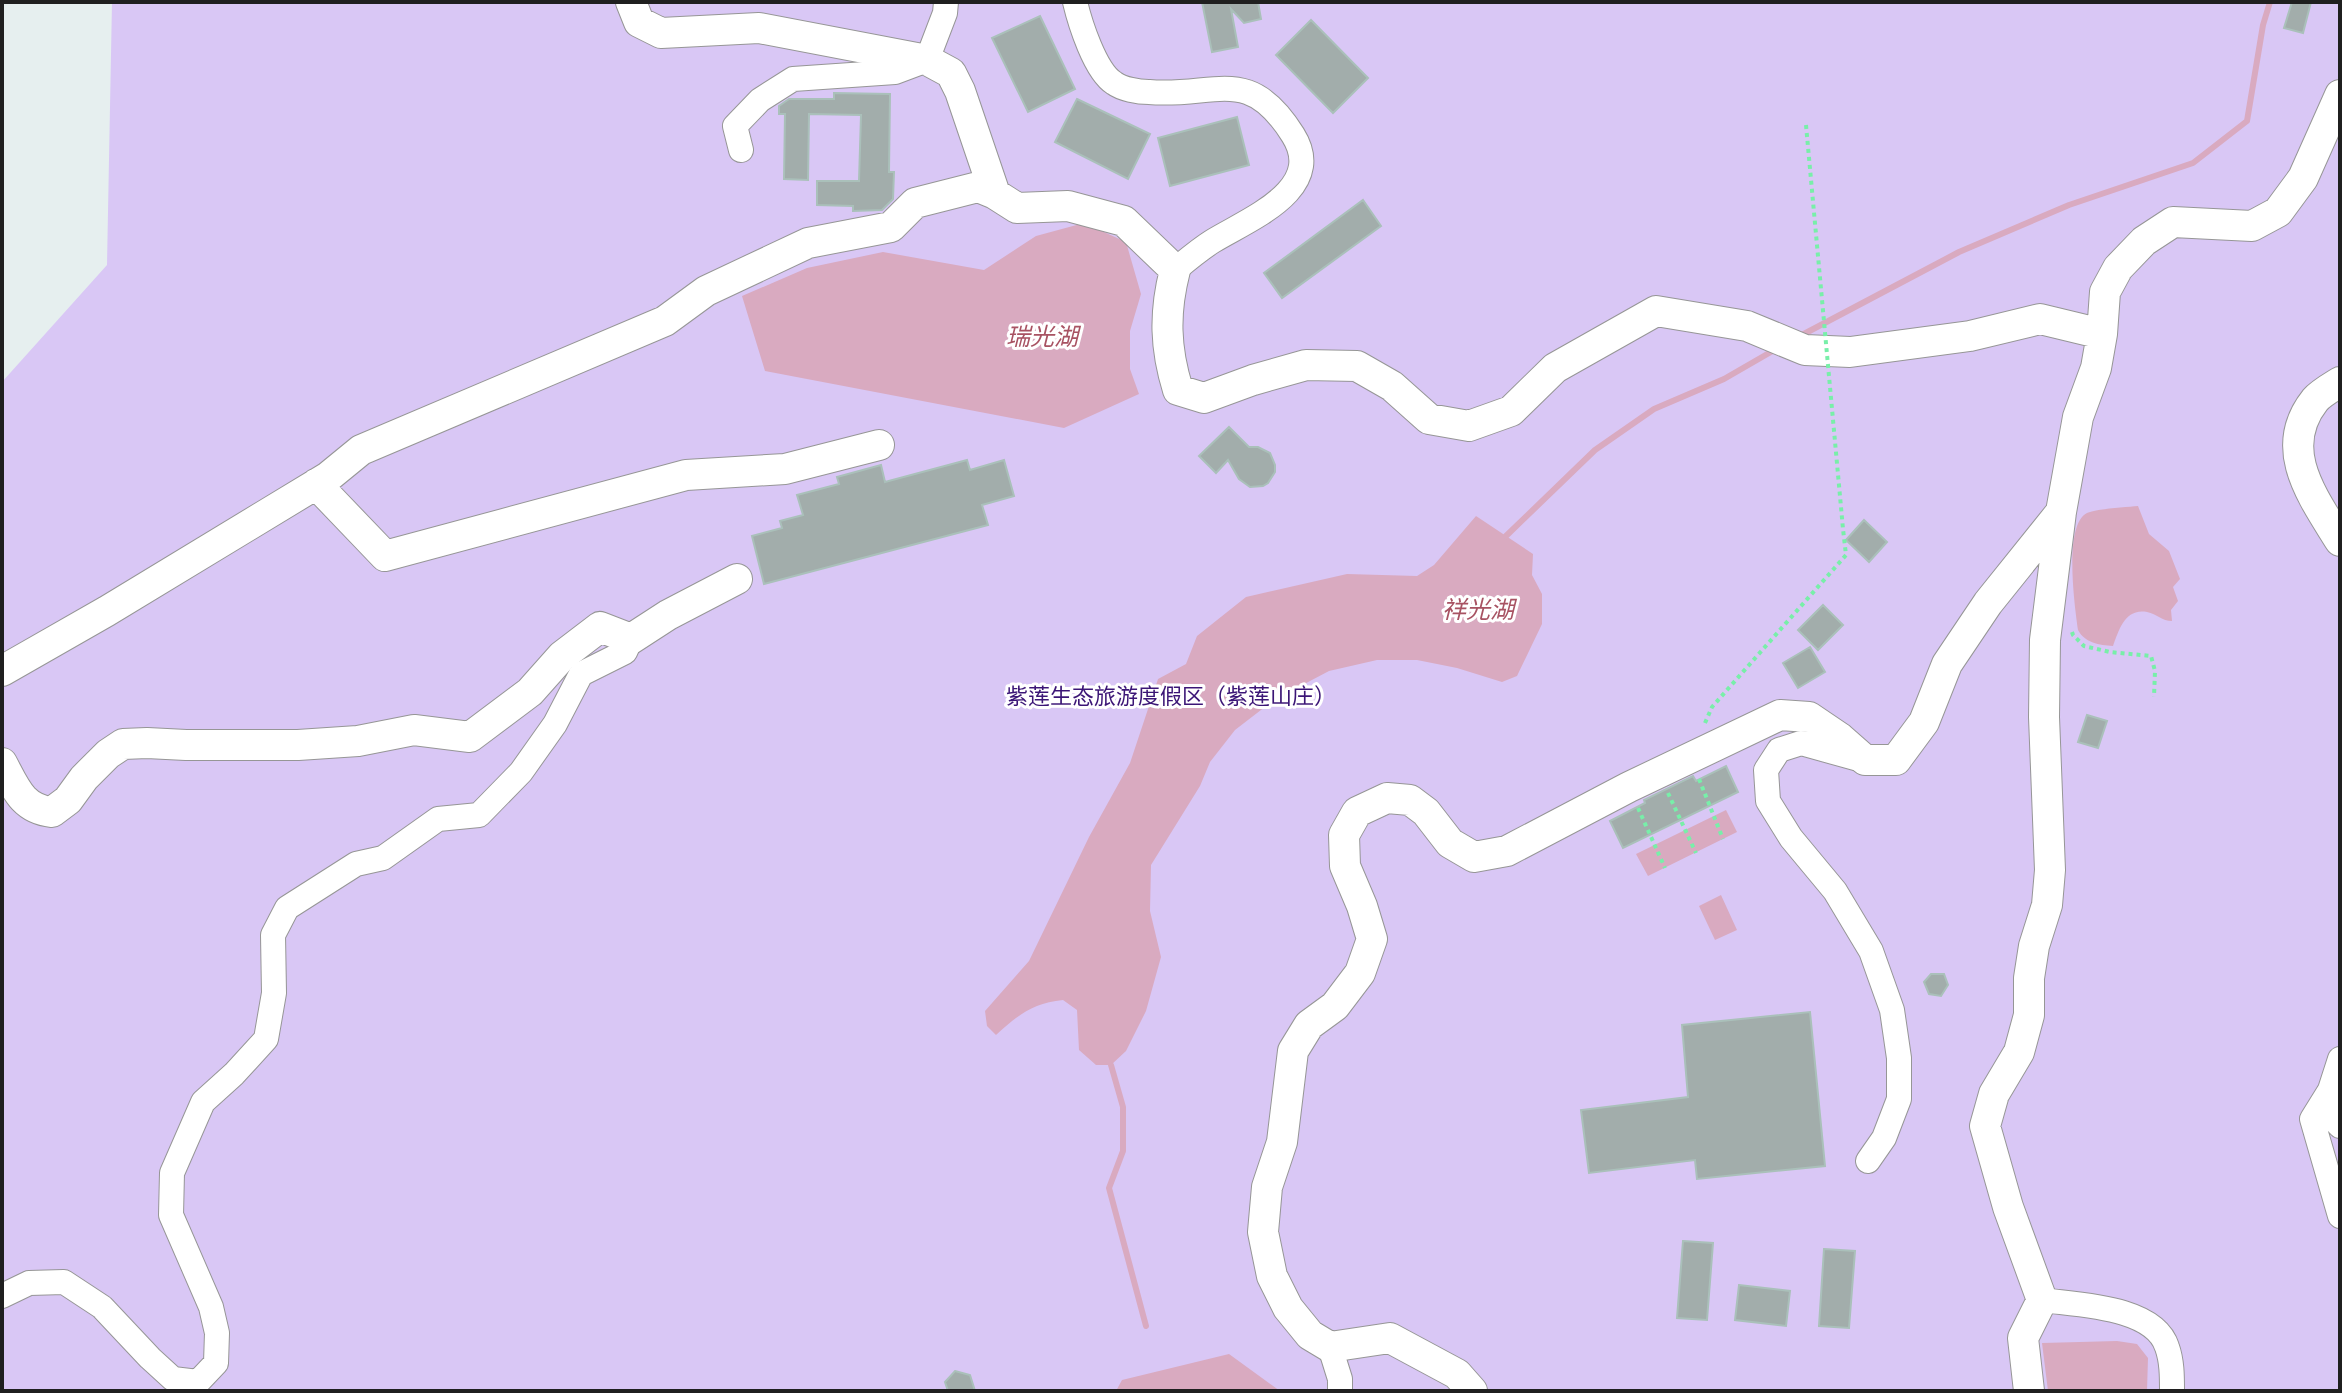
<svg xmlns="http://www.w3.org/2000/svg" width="2342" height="1393" font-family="Jost,'Noto Sans SC',sans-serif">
<rect width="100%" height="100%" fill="#e6efef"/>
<!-- park -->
<path fill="#d9c7f5" d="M112,2H2340V1391H2V382L107,265Z"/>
<!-- water -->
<path fill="#d9aac0" d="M1084,223L1126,242L1141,294L1130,331V369L1139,394L1064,428L765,371L742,296L807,268L883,252L984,270L1036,236Z
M2138,506L2149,534L2169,551L2180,579L2173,587L2178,601L2171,610L2172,621C2162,621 2157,614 2147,612C2125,608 2119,630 2113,646C2099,645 2085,643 2078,630C2075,608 2063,525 2087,513C2096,509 2126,507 2138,506Z
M1476,516L1533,554L1532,575L1542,594V624L1517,676L1502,682L1457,668L1417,660H1377L1329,671L1274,700L1235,730L1210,762L1200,786L1151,865L1150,911L1161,957L1146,1011L1126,1051L1111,1065H1096L1079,1050L1077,1010L1063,1000C1033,1003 1018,1015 996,1035L987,1026L985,1011L1029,961L1089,837L1130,763L1158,679L1186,664L1197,636L1246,597L1347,574L1417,576L1434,565Z
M1726,810L1737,832L1648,876L1636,854Z
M1721,895L1737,930L1715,940L1699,906Z
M2117,1341L2137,1344L2148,1358L2147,1391H2048L2042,1343Z
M1229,1354L1280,1391H1116L1122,1380Z"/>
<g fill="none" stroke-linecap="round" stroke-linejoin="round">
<!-- stream -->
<path stroke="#d9aac0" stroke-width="6" d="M1800,336L1959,252L2069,205L2193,163L2247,121L2263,25L2270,2
M1506,536L1595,450L1654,409L1724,379L1776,349
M1111,1065L1123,1107V1151L1109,1188L1146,1326"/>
</g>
<!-- building -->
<path fill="#a2adab" stroke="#aac0ba" stroke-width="2" d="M1202,2H1258L1261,19L1244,23L1231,9L1238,47L1212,52Z
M2292,2H2311L2303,33L2284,28Z
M1040,16L1075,89L1028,112L992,38Z
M1311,20L1368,78L1333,113L1276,55Z
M834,93L890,94L889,172H894L893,199L882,210L853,211V206L817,205V181H859L861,115L809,114L808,180L784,179L785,114H779V106L789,99H834Z
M1077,99L1150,134L1128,179L1055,142Z
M1237,117L1249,165L1170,186L1158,138Z
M1363,200L1381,226L1282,298L1264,273Z
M1229,427L1249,447H1258L1270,453L1275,465V472L1268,483L1263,486L1250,487L1239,479L1228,460L1216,473L1199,456Z
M967,460L970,470L1004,460L1014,496L982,505L988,525L764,584L752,536L782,528L780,521L803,515L797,495L839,484L837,477L881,465L885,482Z
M1864,520L1887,542L1869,562L1846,540Z
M1823,605L1843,625L1818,650L1798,630Z
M1810,647L1825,672L1798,688L1783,663Z
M2087,715L2107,721L2098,748L2078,742Z
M1726,766L1738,792L1623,848L1610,821L1645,803L1644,800L1693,776L1696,781Z
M1931,974H1944L1948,985L1941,996L1929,994L1924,982Z
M1810,1012L1825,1166L1697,1179L1695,1160L1589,1173L1581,1110L1688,1097L1682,1025Z
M1683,1241L1713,1243L1707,1320L1677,1318Z
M1824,1249L1855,1251L1849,1328L1819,1326Z
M1739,1285L1790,1291L1786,1326L1735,1320Z
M955,1371L970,1375L975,1391H948L945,1382Z"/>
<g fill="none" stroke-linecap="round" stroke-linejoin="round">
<!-- minor casing -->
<g stroke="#969696" stroke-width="26">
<path id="minor" d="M1075,2C1080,23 1095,71 1114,83C1122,89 1138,92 1149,92C1215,98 1248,63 1293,135C1327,189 1249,219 1213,241C1200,249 1187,260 1175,270
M741,150L735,126L760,100L793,79L895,72L927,60L945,13L946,2
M1862,760L1801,743L1779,750L1766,770L1768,801L1791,838L1835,891L1871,951L1892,1010L1899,1058V1099L1884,1138L1868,1161
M2340,1059L2330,1090L2337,1123L2340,1126
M2330,1090L2312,1119L2340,1216
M2,1296L29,1283L64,1282L102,1307L150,1358L173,1379L198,1382L216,1363L217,1333L211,1307L171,1215L172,1173L203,1102L234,1074L266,1039L274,993L273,935L287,908L356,864L383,858L438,819L479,815L521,772L555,724L581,674L625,652L631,639
M2042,1300C2077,1305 2154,1306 2167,1347C2172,1361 2172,1376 2172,1391
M1330,1347L1340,1379V1391"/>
</g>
<!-- tertiary casing -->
<g stroke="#969696" stroke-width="32">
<path id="tertiary" d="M631,2L639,22L661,33L759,28L927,60L951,73L960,91L995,194
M2340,382C2332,387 2321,393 2315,400C2276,449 2313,497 2340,541
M316,484L385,556L686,475L785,469L879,445
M2,671L107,611L328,477L361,450L665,321L706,291L808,243L891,227L915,203L978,187L995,194L1017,208L1068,206L1124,221L1175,270C1164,313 1165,348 1178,390L1204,398L1253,380L1306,365L1357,366L1392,386L1429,419L1469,426L1511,411L1555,368L1656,311L1747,326L1805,350L1850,352L1970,336L2040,319L2102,334
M2,763C15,787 22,809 52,812L68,800L84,778L108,754L123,744L147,743L186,745H298L358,741L414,730L470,737L530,692L562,656L600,627L631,639L668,615L737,579
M1472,1391L1457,1374L1390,1338L1330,1347L1310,1335L1288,1308L1272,1276L1263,1232L1267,1187L1282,1142L1293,1051L1309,1025L1335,1006L1360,973L1372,939L1362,906L1345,866L1344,835L1357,812L1387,798L1410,800L1426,812L1450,843L1474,857L1507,851L1629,787L1780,715L1809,717L1840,738L1865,760H1896L1924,722L1947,664L1988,603L2061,512
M2029,1391L2023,1338L2042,1300L2008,1207L1985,1126L1994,1094L2019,1052L2029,1015V978L2034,946L2047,905L2050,870L2044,717L2045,640L2061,512L2078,417L2096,368L2102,334L2105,292L2118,268L2144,241L2173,222L2252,226L2278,212L2303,178L2340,95"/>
</g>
<!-- path -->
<path stroke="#78efa9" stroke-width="4" stroke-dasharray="4 4" stroke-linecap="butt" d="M2072,632L2073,635L2084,646L2110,652L2151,656L2155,671L2154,697
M1705,723L1712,707L1846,555L1843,529
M1699,779L1723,839
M1668,793L1696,853
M1638,808L1665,868"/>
<!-- minor -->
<use href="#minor" stroke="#fff" stroke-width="24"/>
<!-- tertiary -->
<use href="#tertiary" stroke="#fff" stroke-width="30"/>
<!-- path-bridge -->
<path stroke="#78efa9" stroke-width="4" stroke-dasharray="4 4" stroke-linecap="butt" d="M1806,125L1843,529"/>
</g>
<g text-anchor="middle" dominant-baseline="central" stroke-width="6" stroke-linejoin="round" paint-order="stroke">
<!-- park labels -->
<g font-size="22" fill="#3b1576" stroke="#fff">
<text x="1171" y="696">紫莲生态旅游度假区（紫莲山庄）</text>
</g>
<!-- water labels -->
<g font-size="24" font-style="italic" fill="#a85363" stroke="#fff">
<text x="1042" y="336">瑞光湖</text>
<text x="1478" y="609">祥光湖</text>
</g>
</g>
<!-- border -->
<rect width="2342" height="1393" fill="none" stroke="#1f1f1f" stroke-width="8"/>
</svg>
